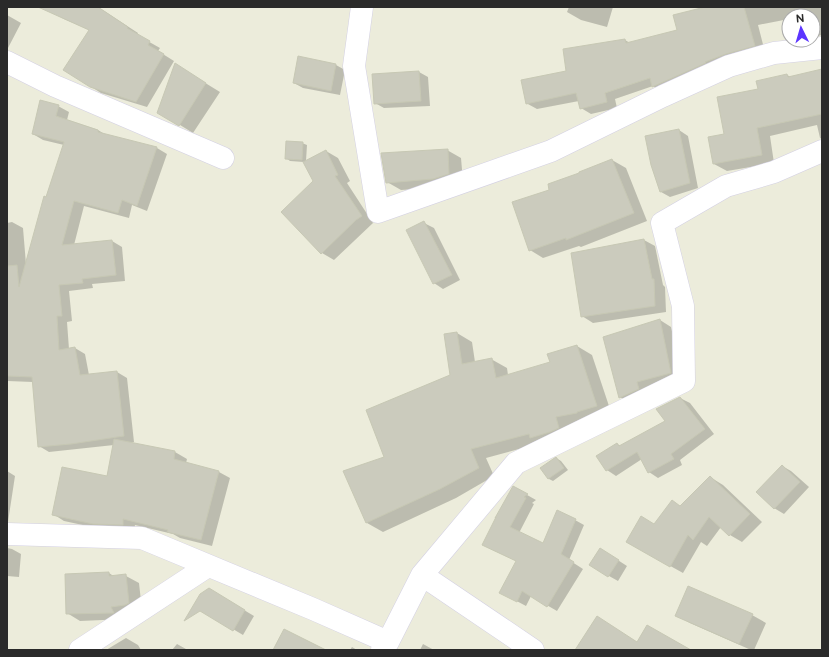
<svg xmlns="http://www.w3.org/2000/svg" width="829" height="657" font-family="Raleway,sans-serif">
<rect width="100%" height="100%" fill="#ececdb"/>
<!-- shadow -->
<path fill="#0003" d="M44,7H98L138,33L137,35L160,48L158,51L174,61L147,107L101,93L90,86V30L64,19Z
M569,7H613L607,27L581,20L567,12Z
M710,7H822V35L813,37V16H789V19L758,25L765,52L664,93L653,86L615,99L617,108L591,114L581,108L579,101L537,109L526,103L567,72L625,40L630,43L678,31Z
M7,15L21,23L8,48L7,47Z
M299,57L336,65L345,70L340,95L303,88L294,83Z
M822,70V139L820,138L817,125L770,136L774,163L727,171L714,164L726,135L759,90L787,75L791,77Z
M419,72L428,77L430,106L384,108L375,103L374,75Z
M189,73L220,92L193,133L159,112Z
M58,106L69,112L67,120L98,130L106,135L157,148L167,154L147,211L132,205L129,218L84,206L74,245L112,241L122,247L125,281L92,284L93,288L69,291L72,321L67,322L69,349L75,348L85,354L89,375L117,372L127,378L134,442L129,443L175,452L187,459L186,463L219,472L230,478L212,546L180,538L173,534L135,525L134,531L106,530L64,521L53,514L107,478L114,445L49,452L39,446L33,382L7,381V223L12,222L23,228L26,264L64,145L43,140L33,134Z
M679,130L688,136L698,188L670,197L661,192L652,165Z
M302,143L307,145L306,161L326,151L338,158L350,181L347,183L373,223L334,260L322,253L315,181L304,162L290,161L286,158Z
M447,150L461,158L463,181L447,187L401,190L387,182Z
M612,160L626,168L647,221L581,247L579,246L543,258L530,250L551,190L581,174Z
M424,223L434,228L460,280L443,289L434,283Z
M644,240L655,246L663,285L665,287L666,312L593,323L582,316Z
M660,320L671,327L683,379L631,404L620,397Z
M457,333L472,342L475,362L491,359L507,368L508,375L551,363L577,346L592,355L612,415L541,443L486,458L494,476L456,498L383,532L367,523L344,471L385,458L451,376Z
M680,398L690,403L714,434L680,460L682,465L658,478L649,472L642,459L616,476L607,470L617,444L621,446L667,422Z
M556,458L561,461L568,470L553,481L549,479L542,468Z
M782,466L791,471L809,487L784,514L774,508Z
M7,471L15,476L8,522H7Z
M710,477L723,485L762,522L742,542L730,535L721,527L707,546L701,542L683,573L627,542L654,525L672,501L681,507Z
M513,487L536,500L532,503L534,504L519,533L543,545L575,520L584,525L569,560L583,569L557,611L531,596L526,606L509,597L517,561L493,550Z
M7,548L12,549L21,554L19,577L7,576Z
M610,555L627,566L618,581L609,576Z
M109,573L115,577L126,576L139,583L142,610L126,619L80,621L67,613Z
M209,589L254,616L243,635L194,606Z
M676,615H752L766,623L754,650H751L690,623Z
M126,638L138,645L141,650H106Z
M177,644L186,649L187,650H172Z
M423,644L434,650H420Z
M352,647L357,650H350Z"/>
<!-- building -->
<path fill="#cbcbbd" stroke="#c7c8b4" d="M38,7H98L128,27L127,28L150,41L148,45L164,54L136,102L90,87L63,70L89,30Z
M705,7H744L755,46L726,54L705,62L706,63L652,87L650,78L605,93L607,102L580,109L576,93L526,104L521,80L566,71L563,49L625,39L626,43L677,30L673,15Z
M298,56L336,64L331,91L293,83Z
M175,63L206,83L179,126L157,113Z
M822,69V114L757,128L762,155L713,164L708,137L724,134L717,97L758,89L756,81L787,74L788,77Z
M419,71L421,101L374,104L372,74Z
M40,100L59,105L56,116L98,130V132L157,147L137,206L122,200L118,213L74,201L62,245L112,240L116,275L82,279L83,283L59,285L62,316H57L59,350L75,347L80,375L117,371L124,436L71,444L38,447L32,377L7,376V266L17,265L19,287L44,196L46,197L64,142L32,134Z
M679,129L690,183L660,192L651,165L645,136Z
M286,141L303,142L302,160L285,159Z
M448,149L449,174L433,179L386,183L381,153Z
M326,150L338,175L335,176L362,216L356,220L321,254L281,212L313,181L303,162Z
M612,159L634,213L566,240V238L529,251L512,202L549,190L548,184L579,173V172Z
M424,221L452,275L433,284L406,230Z
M644,239L652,279H654L655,306L581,317L571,253Z
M660,319L671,373L637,382L639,389L619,398L603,337Z
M457,332L462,364L492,358L496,378L550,362L547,354L577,345L597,406L577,412V413L556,417L559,428L550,432L530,438L529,434L471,449L479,468L440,489L366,523L343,471L384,457L366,410L450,375L444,334Z
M680,397L705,429L671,454L674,459L648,473L637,452L606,471L596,456L617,443L619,446L665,421L656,409Z
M114,439L175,451L174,459L219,471L201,540L167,532L168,530L123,519V525L93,524L52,515L62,467L107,476Z
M556,457L564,468L548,479L540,468Z
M782,465L800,482L774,509L756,492Z
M710,476L750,514L729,536L709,517L693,540L688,535L670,567L626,542L641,516L654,524L672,500L680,506Z
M513,486L528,494L524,497L526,498L510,527L543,543L557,510L576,519L561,554L574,562L547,607L522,591L517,602L499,593L516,561L482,545L496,517L495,518Z
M600,548L619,560L608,577L589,565Z
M109,572V576L126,574L129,603L125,605L111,607L114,613L66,614L65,574Z
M688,586L753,614L739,644L675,616Z
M209,588L245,610L233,631L200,611L184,621L200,594Z
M597,616L637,642L647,625L691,650H575Z
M284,629L326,650H273Z"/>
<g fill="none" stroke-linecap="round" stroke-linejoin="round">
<!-- minor casing -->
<g stroke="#d3d0e3" stroke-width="23">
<path id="minor" d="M362,7L354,66L378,212L551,151L663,96L729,66L774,53L822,48
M7,62L55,86L223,158
M7,534L142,538L313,609L388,642
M422,575L533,650
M80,650L208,566
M382,650L388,642L422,575L516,463L684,381L683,306L662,223L726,186L774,172L822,151"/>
</g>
<!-- minor -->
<use href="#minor" stroke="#fff" stroke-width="22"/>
</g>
<!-- border -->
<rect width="829" height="657" fill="none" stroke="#2a2a2a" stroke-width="16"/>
<!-- north arrow -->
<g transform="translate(801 28) rotate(355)"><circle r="19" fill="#ffffff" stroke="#aaaaaa"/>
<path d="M0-3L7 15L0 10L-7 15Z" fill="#5c35ff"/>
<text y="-6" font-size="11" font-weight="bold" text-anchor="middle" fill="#2a2a2a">N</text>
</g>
</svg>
